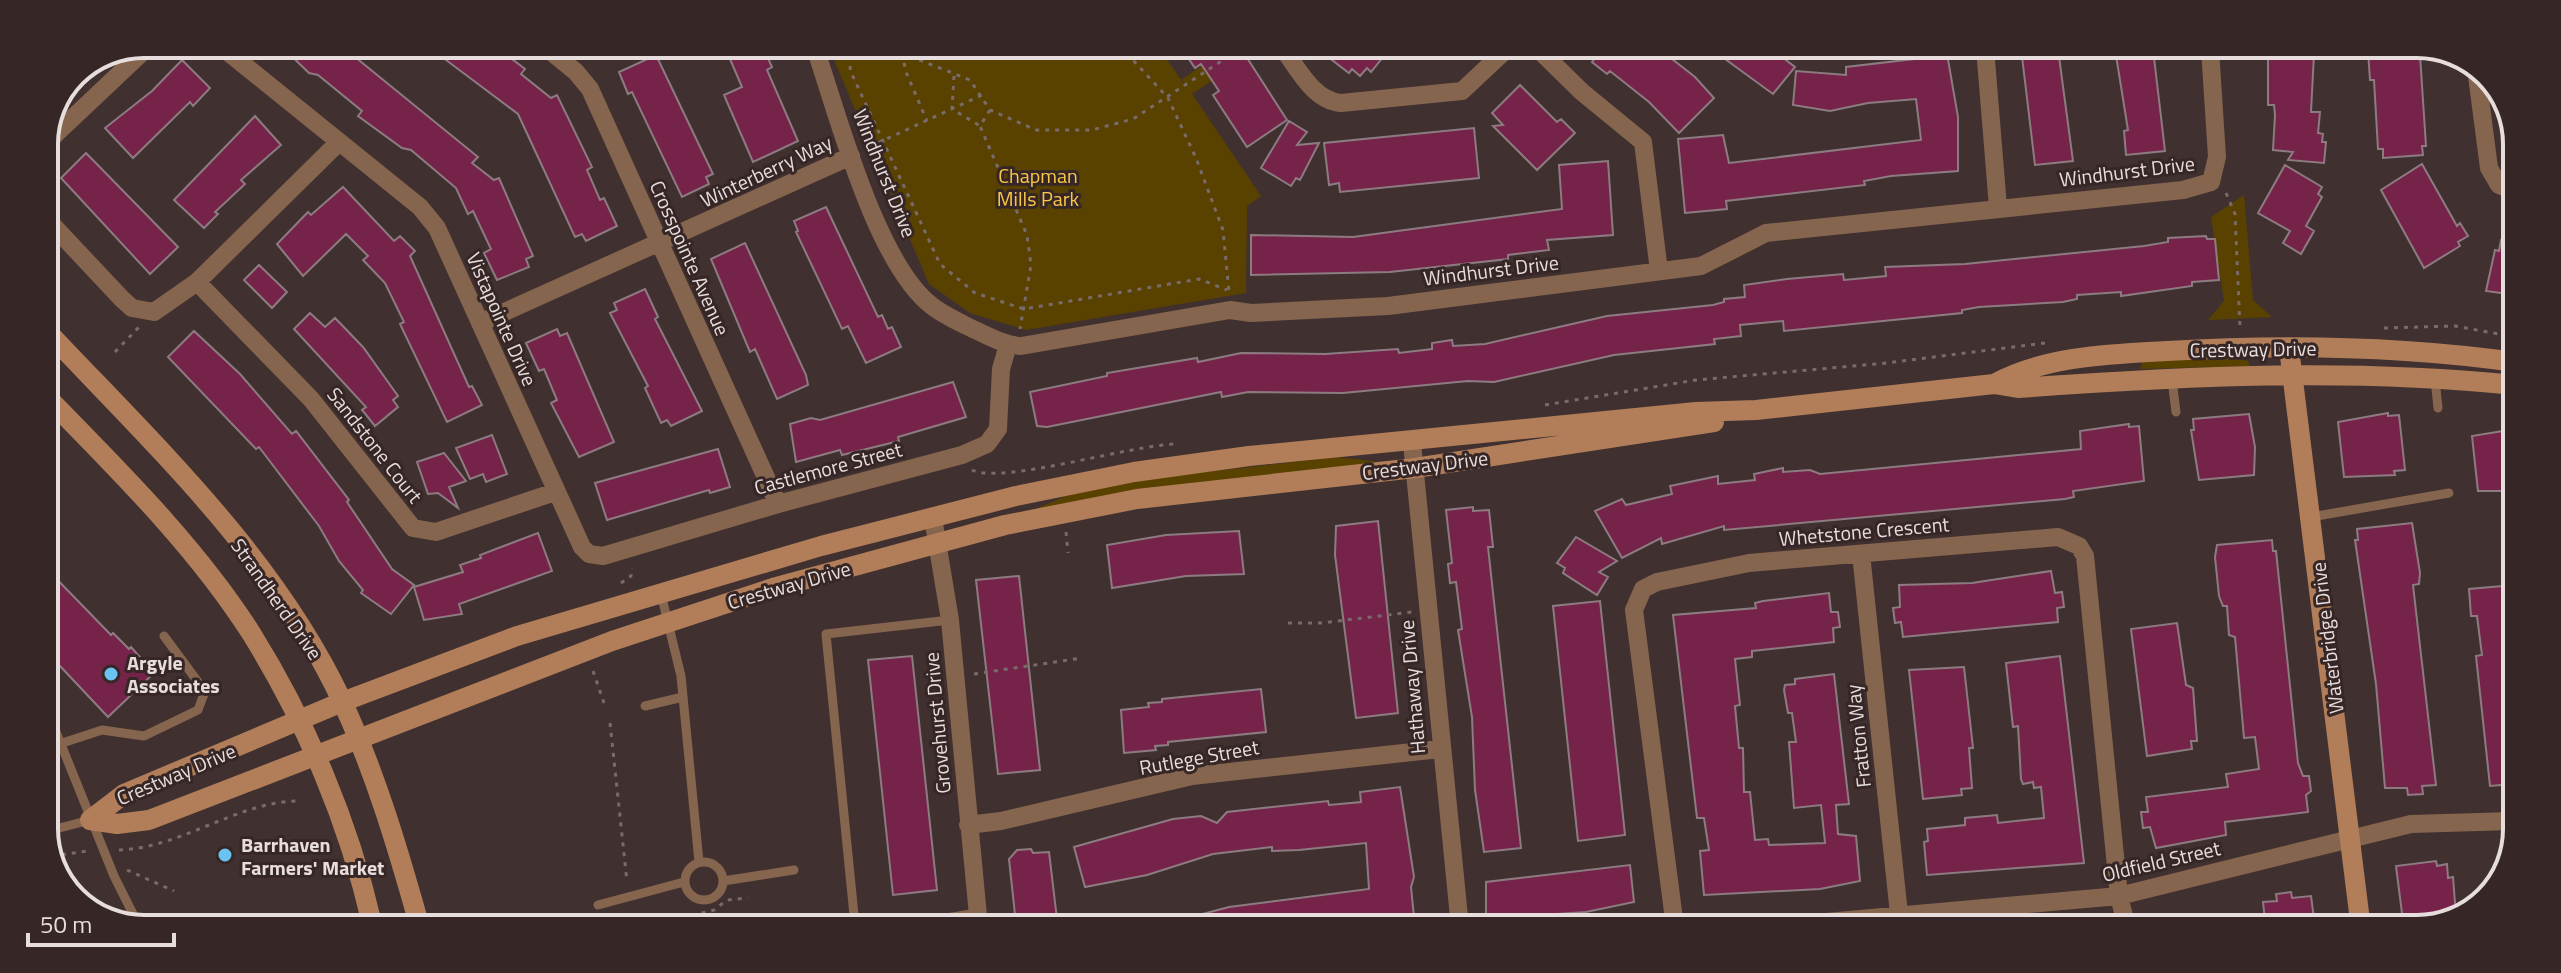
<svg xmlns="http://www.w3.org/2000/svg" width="2561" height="973" font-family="'Titillium Web',sans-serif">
<rect width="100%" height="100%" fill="#403130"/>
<!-- green -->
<path fill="#594200" d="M833,46H1157L1185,85L1182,79L1231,47H1253L1259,56L1251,54L1192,94L1261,196L1247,206L1246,293L1026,330L970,313L929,284L832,55Z
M2244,195L2253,300L2272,317L2208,320L2224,301L2211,217Z
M2220,355L2248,361L2250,366L2140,369L2143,361Z
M1337,457L1373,461V464L1040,511V507L1075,492L1153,478Z
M2097,914L2114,928H1925Z"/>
<!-- building -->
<path fill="#762349" stroke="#8c7b81" stroke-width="2" d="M279,44H339L478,157L472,163L494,180L499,178L533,256L526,259L529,267L497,280L484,253L491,249L473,211L468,214L456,188L411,150L402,148L358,116L362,111L318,75L309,73Z
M433,45H484L496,55L500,50L525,69L521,74L551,98L557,95L592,167L587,170L600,200L604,198L617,226L586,241L582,234L575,237L518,114L442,57L445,54Z
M724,45H762L772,67L767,70L798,141L753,162L724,95L742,87Z
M1180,46L1240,47L1287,120L1247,147L1213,95L1219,91L1201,64L1195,68Z
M1323,47H1391L1371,72L1367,68L1360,76L1352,69L1349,73L1332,60L1335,56Z
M1585,47L1658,48L1695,77L1714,98L1679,133L1649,102L1610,71L1607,74L1592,62L1595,58Z
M1710,48H1770L1795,67L1773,94Z
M1913,48H1946L1958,117V171L1891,176L1864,181L1865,185L1726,201L1727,209L1685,213L1678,139L1723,135L1729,163L1921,140L1916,99L1868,103L1830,111L1793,105L1796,71L1846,75V67L1914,59Z
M2021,48L2058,49L2073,161L2035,165Z
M2115,49H2153L2165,151L2126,155L2124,131L2128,130Z
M2408,49V56L2420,55L2426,146H2422L2423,155L2383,158V149H2378L2374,80H2370L2368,51Z
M2268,52L2314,54L2311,112H2320L2318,133L2323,134L2322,142H2326L2324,163L2288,160L2293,152L2273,150L2275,115L2274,105H2268Z
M656,55L713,174L706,177L709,184L682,197L632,92L628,94L619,72Z
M182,60L210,88L193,106L190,102L133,158L105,128L152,91Z
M1520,85L1557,122L1561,119L1575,133L1537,170L1493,126L1503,125L1492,113Z
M255,116L281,145L241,180L245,184L215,212L218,214L204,228L174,200Z
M1289,121L1307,132L1297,145L1319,143L1300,180L1296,178L1291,186L1261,168Z
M1474,128L1479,178L1340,192L1339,183L1329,185L1324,143Z
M86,153L178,247L150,274L61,178Z
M1608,161L1613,235L1547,240L1549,250L1508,255V259L1390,272L1251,275V235L1353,237L1562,209L1559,165Z
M2422,164L2457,226L2460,223L2468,236L2458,242L2460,246L2424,268L2381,190Z
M2285,165L2322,187L2318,194L2322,197L2306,226L2314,231L2301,254L2283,243L2290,231L2258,213Z
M343,187L394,241L400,236L415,251L410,256L469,387L472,386L482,405L447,422L400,324L404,322L385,283L363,260L368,256L346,234L303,276L277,244L308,212L311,215Z
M826,207L878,317L882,315L888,329L892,327L901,347L866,363L848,326L842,329L796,232L798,231L794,221Z
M2206,236L2207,239H2215L2219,280L2192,282V286L2121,296V292L2077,295V299L2063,302L1979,307L1962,310V313L1784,331L1783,321L1740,325L1741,336L1714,339L1715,344L1614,355L1494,382L1468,381L1343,393L1248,392L1222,397L1221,392L1047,427L1037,426L1030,392L1107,376V373L1197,358L1198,362L1241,353L1325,354L1398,349L1399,353L1432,349V343L1452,340L1453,346L1485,344L1607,316L1713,305L1724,302V299L1745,297L1744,285L1787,279L1843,274L1844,280L1886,276L1885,267L1965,264L2144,246L2168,242V238Z
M2501,240L2516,243V295L2486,291L2495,250L2499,251Z
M745,243L806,375L808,385L777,399L755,349L750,352L711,259Z
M259,265L287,292L272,308L244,280Z
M645,289L658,317L655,319L702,411L671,426L667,420L661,423L645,388L648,386L610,313L617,310L614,303Z
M310,313L325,327L335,318L363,347L398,396L393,400L398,407L375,426L362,410L366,407L294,329Z
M557,329L560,336L567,333L614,442L579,457L551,403L557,400L544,369L539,371L526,343Z
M194,331L240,374L292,434L296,431L349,500L347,502L392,569L414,585L391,614L361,593L363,590L339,561L319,526L259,447L256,449L168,357Z
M953,382L966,417L898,437L899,441L842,455L840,450L796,462L790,424L811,418L820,420Z
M2388,413V416L2399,415L2405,470L2394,471L2395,475L2344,477L2338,422Z
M2249,414L2255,447L2254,475L2199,480L2191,430H2194L2193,419Z
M2129,424V427L2139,426L2144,481L2073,491L2074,497L2065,499L1724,530V526L1662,544L1661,538L1622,558L1595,511L1622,499L1626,505L1672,494L1670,486L1718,476V484L1755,480L1754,474L1783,468V472L1810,470L1820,474L2081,449L2080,431Z
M2515,429L2514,491H2478L2472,436Z
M492,435L507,474L486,482L483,474L470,479L456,448Z
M718,449L730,487L710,493L709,490L607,520L595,483Z
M444,453L466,481L449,487L458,508L438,493L428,494L417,462Z
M1473,507V511L1489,510L1493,547H1488L1521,848L1484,852L1475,790L1472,717L1458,630L1462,629L1456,582L1450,583L1448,564L1452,563L1446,510Z
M1378,521L1398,713L1356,718L1335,555L1336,526Z
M2412,523L2420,573L2419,584L2413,585L2436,785L2422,786L2423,794L2408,795L2407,788H2385L2376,684L2355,540H2358L2357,529Z
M1239,531L1244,574L1186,576L1112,588L1107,545L1166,535Z
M538,533L552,571L459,604L462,614L424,620L414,587L463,572L460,565L481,558L480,555Z
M1576,537L1617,561L1599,572L1608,577L1597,595L1563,573L1565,568L1557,563Z
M2272,540L2273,551H2276L2298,763L2303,776H2309L2311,791L2306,795L2308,812L2225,822L2226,835L2156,848L2150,827L2143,828L2141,812H2148L2146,797L2228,787L2226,774L2259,769L2255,737L2244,738L2235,637L2229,635L2227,606H2223L2219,596L2215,557L2217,545Z
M44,566L111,635L113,633L129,649L131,647L154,673L108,717L44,649Z
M2051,571L2055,593L2062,592L2064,607L2057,608L2058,622L1903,637L1901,622L1895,623L1893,608L1900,607L1899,585L1972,583Z
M1019,576L1040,770L998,774L976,580Z
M2514,585L2512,784L2490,786L2476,656L2482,655L2477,616H2471L2469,589Z
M1829,593L1831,612H1838L1840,627L1833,628L1834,642L1752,651V657L1735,659L1740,705L1735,706L1739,748H1743L1744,792H1750L1755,840L1768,839L1769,845L1825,843L1821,805L1794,808L1789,742H1796L1792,713H1788L1784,690L1785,685L1795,684V679L1834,674L1849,804L1836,805L1838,834L1856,836L1860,881L1820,889L1704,895L1700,851L1709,850L1704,818H1697L1673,615L1756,608L1755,603L1763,601Z
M1600,601L1625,835L1578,841L1553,606Z
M2177,623L2186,685L2193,688L2197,741H2191L2192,749L2147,756L2131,629Z
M912,656L937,890L893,895L868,660Z
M2060,656L2084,863L1927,875L1924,842L1928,841L1927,829L1965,825V818L1997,815L1998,823L2044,818L2041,787L2034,788L2033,782L2023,784L2021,779L2018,726L2013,727L2006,663Z
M1964,667L1973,748H1969L1972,788L1961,789L1962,795L1923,799L1909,670Z
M1261,689L1266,732L1168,742V745L1155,746L1156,750L1124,753L1121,710L1149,707L1148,703L1162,702V699Z
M1400,787L1414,877L1411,887L1415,927L1177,926L1176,921L1229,907L1369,889L1366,843L1299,850L1272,851V847L1213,854L1147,875L1085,887L1074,847L1173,819L1201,816L1217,823L1227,812L1328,801L1329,805L1361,802L1360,792Z
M1031,849L1033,853L1049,852L1057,919L1016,924L1009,859L1017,850Z
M2436,861L2437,866L2447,864L2448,878L2453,877L2456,916L2418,929H2404L2396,866Z
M1630,865L1634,902L1586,912L1486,919V882Z
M2291,892L2292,898L2311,896L2315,926L2266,929L2263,902L2277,901L2276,894Z"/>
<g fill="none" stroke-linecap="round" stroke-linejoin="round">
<!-- path -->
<path stroke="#786b6a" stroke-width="3" stroke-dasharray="4 6" stroke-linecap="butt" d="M852,46L850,70L940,264L975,293L1024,309L1199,279L1227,290
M893,46L902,53L970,80L990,110L1036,130H1092L1133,119L1243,47
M1120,46L1168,98L1196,158L1223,230L1229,292
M902,53L906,72L927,121
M954,76L952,109L980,126
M990,110L980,126L1027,235L1031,265L1020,329
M869,147L982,95
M2226,193L2235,214L2240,328
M2384,328L2455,326L2515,337
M115,352L139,327
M1545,405L1696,380L1887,363L2045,343
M44,453L54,443
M972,470C1001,485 1130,445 1176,444
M1066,532L1068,553
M621,583L631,576L632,568
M1288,623H1322L1412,612
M593,671L604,703
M974,674L1082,658
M610,723L627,882
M119,850C181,848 235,803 296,801
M52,856L88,851
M61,867L68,891
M127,870L174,891
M189,924L196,919
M611,925L634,917L642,925
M653,925L714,910L727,900L748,898
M2097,928L2103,920"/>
<!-- lane -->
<path stroke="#86654e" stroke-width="9" d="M2435,379L2438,408
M2172,380L2176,412
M2311,517L2449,493
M661,594L681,676L699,862
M44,702L114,876L138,924
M645,706L683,697
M44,749L102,730L144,736L198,710L204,694L201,686L164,636
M44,832L90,820
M685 881a19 19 0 1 1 38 0a19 19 0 1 1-38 0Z
M723,881L794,870
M598,905L684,882
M855,925L826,634L950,620
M903,925L977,913"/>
<!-- street -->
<path stroke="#86654e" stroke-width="18" d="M218,44L420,207L437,228L582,547L589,554L603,556L778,504L962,455L987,444L998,429L1001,369L1008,345
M543,45L576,72L590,89L778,504
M818,46V57C840,123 878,265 932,306C945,316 961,323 975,330C991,337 1004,345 1021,346L1230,310L1251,313L1388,306L1701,266L1766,233L2183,190L2211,182L2217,157L2210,49
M1282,47C1297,67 1313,101 1341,103L1462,91L1509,47
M1536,47L1582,92L1643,142L1659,271
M1985,48L1998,207
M2476,68L2489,168L2499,185L2516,192
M44,145L151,44
M44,216L122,299L132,308L154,312L197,282L339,142
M197,282L311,399L413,528L436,532L555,492
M480,323L851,156
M1412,443L1460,927
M933,518L950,620L979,926
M1861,554L1899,914
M968,825L1001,821L1192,776L1440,749
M1675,927L1634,610L1643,589L1657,582L1749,563L2058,537L2079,546L2085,556L2119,896L2127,928
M1769,927L2119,896L2411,824L2512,821"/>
<!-- secondary -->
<path stroke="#b27e59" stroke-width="20" d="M44,328C152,443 274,556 342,701C375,772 398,849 419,924
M2289,348L2361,929
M1994,384C2044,356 2111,354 2167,351C2283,344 2400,346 2515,362
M44,394C117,469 195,545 251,633C306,721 349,823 372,924
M90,820L124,794L342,702L517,636L821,546L1016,496L1134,472L1249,456L1696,412L1756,410L1994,384L2018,388C2186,376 2347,368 2515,385
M90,820L117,824L149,820L612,641L773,588L1005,525L1137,499L1415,468L1714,422"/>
</g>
<!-- markers -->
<g fill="#6bc3f2" stroke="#362726" stroke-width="3">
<circle cx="111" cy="674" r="8"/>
<circle cx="225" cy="855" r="8"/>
</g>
<g text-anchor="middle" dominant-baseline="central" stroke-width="6" stroke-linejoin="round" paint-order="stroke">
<!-- street labels -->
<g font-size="20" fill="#e7dddc" stroke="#362726">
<text transform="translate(766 171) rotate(-25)">Winterberry Way</text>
<text transform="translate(2127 171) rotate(-7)">Windhurst Drive</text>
<text transform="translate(885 173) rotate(68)">Windhurst Drive</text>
<text transform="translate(690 258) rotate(66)">Crosspointe Avenue</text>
<text transform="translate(1491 270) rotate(-7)">Windhurst Drive</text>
<text transform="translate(502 319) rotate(66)">Vistapointe Drive</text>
<text transform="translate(2253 349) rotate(-1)">Crestway Drive</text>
<text transform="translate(375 445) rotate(52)">Sandstone Court</text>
<text transform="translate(1425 465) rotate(-7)">Crestway Drive</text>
<text transform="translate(828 468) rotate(-15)">Castlemore Street</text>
<text transform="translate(1864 531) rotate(-5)">Whetstone Crescent</text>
<text transform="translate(789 585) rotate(-16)">Crestway Drive</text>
<text transform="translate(277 599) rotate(55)">Strandherd Drive</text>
<text transform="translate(2327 638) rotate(-97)">Waterbridge Drive</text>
<text transform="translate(1412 687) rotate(-95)">Hathaway Drive</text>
<text transform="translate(937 723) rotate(-95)">Grovehurst Drive</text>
<text transform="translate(1858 736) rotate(-96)">Fratton Way</text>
<text transform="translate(1199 757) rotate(-10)">Rutlege Street</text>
<text transform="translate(176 774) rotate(-23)">Crestway Drive</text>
<text transform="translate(2161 861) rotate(-13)">Oldfield Street</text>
</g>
<!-- park labels -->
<g font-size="20" fill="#fac846" stroke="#362726">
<text x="1038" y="175">Chapman<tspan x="1038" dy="23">Mills Park</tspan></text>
</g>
<!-- poi labels -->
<g font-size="20" font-weight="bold" fill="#e7dddc" stroke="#362726" text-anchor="start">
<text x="127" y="662">Argyle<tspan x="127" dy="23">Associates</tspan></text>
<text x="241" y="844">Barrhaven<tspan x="241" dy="23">Farmers' Market</tspan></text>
</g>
</g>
<!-- crop -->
<path d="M0 0H2561V973H0ZM144 58H2417A86 86 0 0 1 2503 144V829A86 86 0 0 1 2417 915H144A86 86 0 0 1 58 829V144A86 86 0 0 1 144 58Z" fill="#362726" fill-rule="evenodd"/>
<path fill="none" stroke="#e7dddc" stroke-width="4" d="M144 58H2417A86 86 0 0 1 2503 144V829A86 86 0 0 1 2417 915H144A86 86 0 0 1 58 829V144A86 86 0 0 1 144 58Z"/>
<!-- scale -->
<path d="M28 933v12h146v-12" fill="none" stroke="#e7dddc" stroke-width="4"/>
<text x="40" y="933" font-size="24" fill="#e7dddc" stroke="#362726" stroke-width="6" paint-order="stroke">50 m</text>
</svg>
